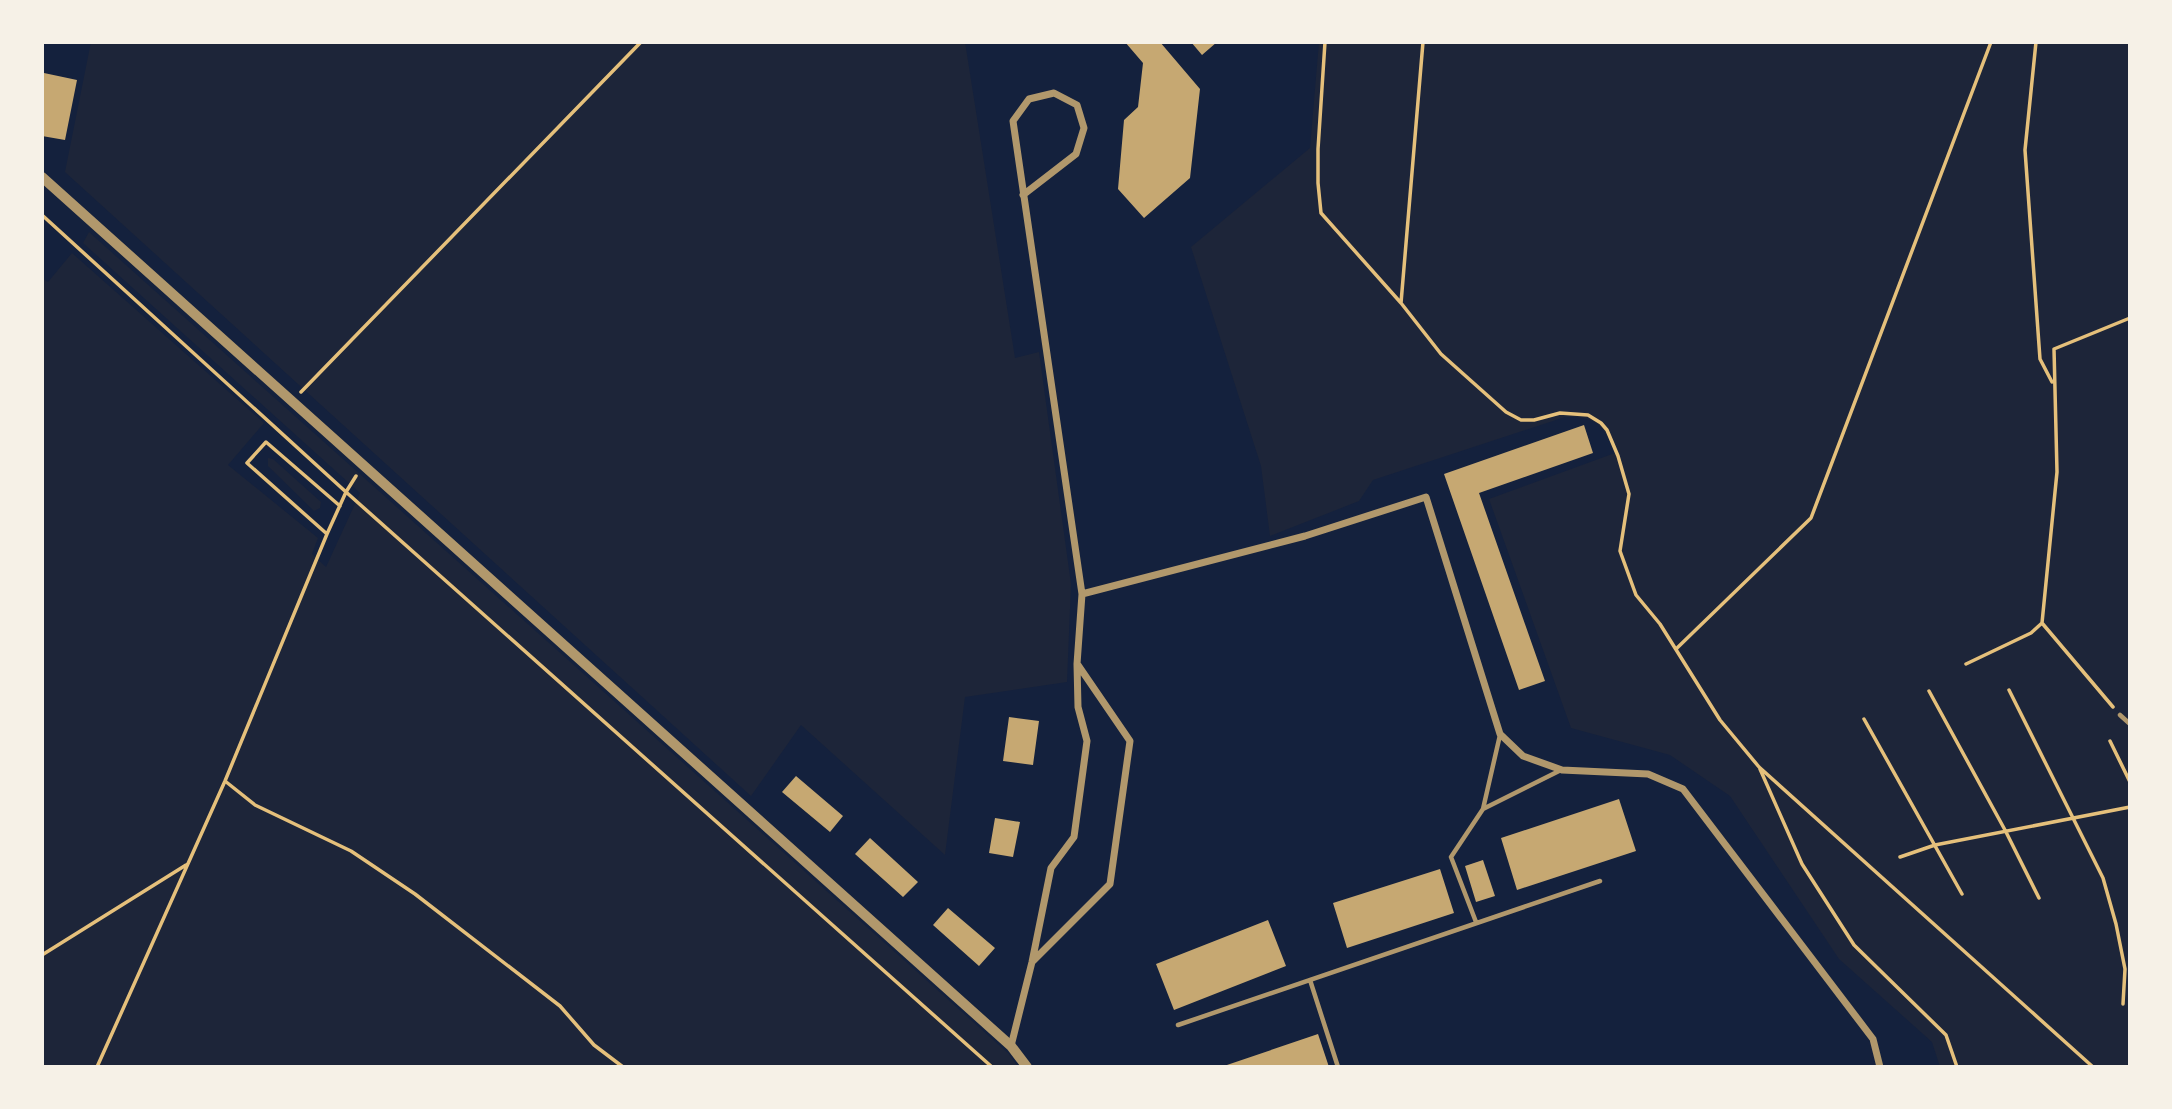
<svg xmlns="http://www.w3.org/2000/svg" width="2172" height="1109" font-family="Barlow,sans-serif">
<rect width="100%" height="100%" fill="#14213d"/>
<!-- green -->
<path fill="#1d2539" d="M91,42H965L1015,358L1039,352L1071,584L1067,682L965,697L945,855L801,725L751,796L65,172Z
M1319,42H2130V1067H1940L1932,1042L1839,959L1730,796L1670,755L1571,728L1489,499L1615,453C1604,425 1596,416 1565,417L1373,480L1359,501L1270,536L1261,466L1191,247L1310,148Z
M89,232L1009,1054L1018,1067H42V278L48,282L72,253L264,423L228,465L318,538L312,554L326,567L360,493L83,243Z
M268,458L273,459L321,502L320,508L314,511L268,466Z"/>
<!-- building -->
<path fill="#c6a872" d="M1125,42H1160L1200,89L1190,178L1144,218L1118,189L1124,120L1138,107L1143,63Z
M1191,42H1217L1202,55Z
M44,73L77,80L65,140L42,136Z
M1584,425L1593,453L1479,493L1545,681L1519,690L1444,474Z
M1009,717L1039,721L1033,765L1003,761Z
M796,776L843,816L830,832L782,792Z
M1619,799L1636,851L1517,890L1501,838Z
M995,818L1020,822L1013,857L989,853Z
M870,838L918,882L903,897L855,854Z
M1483,860L1495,896L1476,902L1465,866Z
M1440,869L1454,913L1347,948L1333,903Z
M948,908L995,948L979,966L933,925Z
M1268,920L1286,966L1174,1010L1156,964Z
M1318,1034L1329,1067H1221Z"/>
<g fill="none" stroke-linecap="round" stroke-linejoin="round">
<!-- path -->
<path stroke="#e5c07b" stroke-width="3.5" d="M1325,42L1318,149V183L1321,213L1401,303L1441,354L1506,412L1521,420H1534L1560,413L1588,415L1601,423L1607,430L1618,456L1629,494L1620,551L1636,595L1660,624L1720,720L1759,767L2093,1067
M2036,42L2025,150L2040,359L2052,382
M42,215L346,492L992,1067
M1401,303L1423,42
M301,392L641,42
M327,534L247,463L266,442L340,506
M1676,649L1811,518L1991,42
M1966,664L2031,633L2042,623
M2009,690L2103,878L2116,924L2125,969L2123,1004
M1929,691L2005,830L2039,898
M2113,707L2042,623L2057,472L2054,349L2130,318
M1864,719L1962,894
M2110,741L2130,782
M1760,769L1802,864L1854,945L1946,1035L1957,1067
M225,781L255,805L351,851L415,894L560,1006L594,1045L623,1067
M1900,857L1935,845L2130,807
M42,955L186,865
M97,1067L225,781L327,534L346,492L356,476"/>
<!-- service -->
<path stroke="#b1986c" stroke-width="4.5" d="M2120,715L2130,724
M1483,809L1561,770
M1476,922L1451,857L1483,809L1500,735
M1310,980L1338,1067
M1178,1025L1600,881"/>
<!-- minor -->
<path stroke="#b1986c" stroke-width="7" d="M1023,195L1076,154L1084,128L1077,105L1054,93L1029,99L1013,121L1082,594
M1033,961L1110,884L1130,741L1078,665
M1011,1046L1032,962L1051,868L1074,837L1087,741L1078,707L1077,664L1082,594L1305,536L1426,497L1500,734L1523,756L1562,770L1648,774L1683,789L1873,1039L1880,1067"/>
<!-- tertiary -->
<path stroke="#b1986c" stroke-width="10" d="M42,177L1011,1046L1027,1067"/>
</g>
<!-- border -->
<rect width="2172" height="1109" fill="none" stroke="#f6f1e7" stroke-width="88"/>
</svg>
